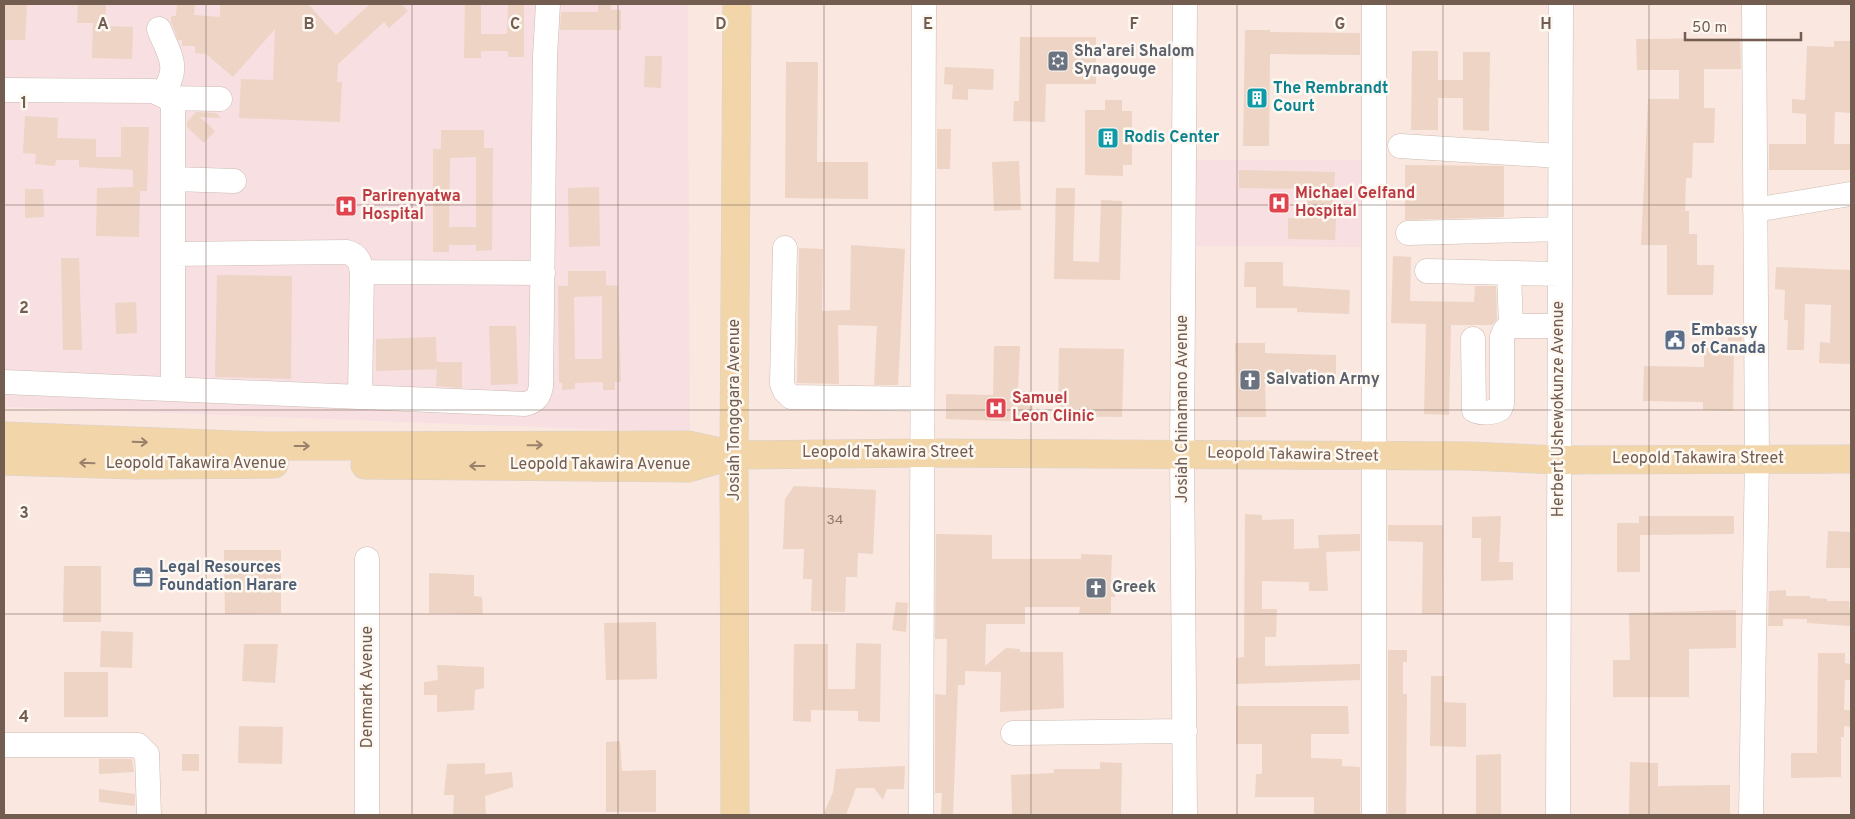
<svg xmlns="http://www.w3.org/2000/svg" width="1855" height="819" font-family="Overpass,sans-serif">
<rect width="100%" height="100%" fill="#fbf4ea"/>
<!-- commercial -->
<path fill="#fae7e0" d="M688,4H1851V815H4V407L690,433Z"/>
<!-- medical -->
<path fill="#f8dfe2" d="M4,4H688L690,433L4,407Z
M1183,160H1375L1374,247L1183,246Z"/>
<!-- building -->
<path fill="#edd4c5" fill-rule="evenodd" d="M4,4H27L25,40H4Z
M78,4H106L105,26L133,27L132,59L92,58L93,23H77Z
M177,4H195L194,15L220,17V4H308L336,35L370,4H401L408,11L389,28L384,22L338,64L337,82H342L340,122L239,118L241,79L273,80L275,29L233,77L206,54L195,53V46H182V40H178L171,22V16H176Z
M465,4H481V34H507L508,4H524V57H508V51H481V58H464Z
M598,4H611V10H621V30H560L561,12H598Z
M1245,30H1270V32L1360,33V55L1270,54L1269,146H1243Z
M1020,37H1096V84H1046L1045,122L1013,121L1014,101H1019Z
M1740,38L1741,69H1704V108H1715L1714,143H1693L1692,178H1686L1685,211H1689V234H1697V265H1714L1713,295H1667V245H1641L1648,99H1679V70H1637L1636,39Z
M1834,41H1851V113L1835,112L1834,144H1851V170H1769V144H1806V114L1792,113V99L1805,100L1807,46L1834,47Z
M1412,51H1438V80H1463V52H1490L1489,131L1463,130V98H1438V130H1411Z
M645,56H662L661,88L644,87Z
M786,62H818L817,162H868V199L785,198Z
M945,67L994,69L993,90L968,89V100L952,99L953,85L944,84Z
M1105,100H1122V111H1132V165H1123V176L1085,175V110H1105Z
M196,112L216,113L221,118L200,117L215,131L204,143L187,127V122Z
M25,116L58,118L57,138L96,139V157H121V127H149L147,191H140L139,237L96,236L97,188L133,187V170L79,167V160H56L55,166L35,164L36,154L23,153Z
M937,129H951L950,169H937Z
M441,130H484V148H493L492,250L476,251V245H449V252H433V149H441ZM476,157V227H449L450,158Z
M1019,161L1021,210L994,211L992,162Z
M1405,165L1504,166V217L1405,220Z
M1239,170L1335,172L1332,219H1336L1335,240L1288,239V218H1307V189L1239,188Z
M599,187L600,246L569,247L568,188Z
M1056,188H1075L1073,261L1099,262L1101,200L1122,201L1120,280L1054,279Z
M25,189H43L44,217L25,218Z
M851,245L905,249L898,385H874L877,326L838,325L839,384L797,383L799,248L823,249L822,311L850,310Z
M1393,256L1411,257L1410,301L1474,302L1475,286H1496L1497,319L1492,325H1451L1449,415L1424,414L1426,324L1391,323Z
M61,258H79L82,350H63Z
M1245,262H1283V286L1350,290L1349,314L1297,312V308H1256V287H1244Z
M1776,267L1851,270V364L1819,363L1820,342L1830,343L1831,305L1805,304L1804,350H1787L1788,320H1784L1785,290L1775,289Z
M568,271H606V285L618,286L621,382H615V390H603V382L575,383V389L562,390V383H559L558,286H568ZM602,296V359H575L574,297Z
M217,275L292,276L291,379L215,377Z
M136,302L137,333L116,334L115,303Z
M1728,324H1742V341H1728Z
M489,326H516L518,384L491,385Z
M436,337L437,369L376,371V339Z
M1235,343H1265V353L1336,355V386L1265,385L1266,417H1236Z
M1704,344H1734L1733,411L1703,410V402L1643,401L1644,366L1704,367Z
M994,346H1020L1018,391L1033,392L1032,422L946,419V394L993,395Z
M1059,348L1124,349L1122,417L1058,416Z
M437,362H462V388L436,386Z
M794,486L876,490L873,554L858,553L857,577H846L845,612L811,611L812,579H803L804,549H783L785,499Z
M1245,514L1262,515V520L1294,519V549L1319,548L1318,535L1360,534V551L1326,552L1328,591H1309V582L1262,581V609H1277L1276,637H1265V666L1360,664V680L1236,684V658L1244,657Z
M1501,516L1499,562H1513V580L1481,581V538H1472V517Z
M1639,516H1734V534L1640,535V572H1617V523H1639Z
M1388,525H1443L1442,614H1422L1423,542L1388,541Z
M1828,531L1851,532V568H1826Z
M936,534L992,535V559H1081V554L1112,555L1111,580L1115,581V597H1111V614H1079L1080,607H1025V624H986L985,666L1006,648L1020,649V652H1063L1064,708L1000,712L1001,672L965,671V685H958L953,815H941L942,793H935V694L946,695L947,639H935Z
M224,550H281V613L225,614Z
M64,566H101V622H63Z
M429,573L474,575V596L482,597L483,614L429,613Z
M1786,590V596H1810V598L1827,599V601H1849L1851,626L1807,623V619H1783V626H1768L1769,591Z
M896,602L908,603L906,632L892,630Z
M1736,610V648L1689,649V697H1613V660H1630L1629,613Z
M656,622L657,679L606,680L604,623Z
M101,631L133,632L132,668L100,667Z
M856,643L881,644L880,722L858,721V711L811,710V722L793,721L794,644H828V689H855Z
M244,644H278L275,683L242,681Z
M1388,650H1407V662H1403V694H1407L1406,815H1388Z
M1818,653H1845V663L1851,664V680H1845L1844,710H1851V727L1844,726V737H1841V777L1791,778V753H1817Z
M437,665L484,667V688L475,690L474,710L437,712V695H424V682L438,680Z
M64,672H108V717H64Z
M1431,676H1444V702L1466,703V747L1430,746Z
M1236,706H1348L1349,734H1311V758L1342,759V766L1360,767V815H1314V797H1255L1256,774H1262V744H1236Z
M239,726L283,727L282,764L238,763Z
M620,741L622,771L656,770V812H606V742Z
M182,754H199V771H182Z
M1501,754V815H1476V755Z
M99,759H132L134,772L99,774Z
M1100,762L1122,763L1121,815H1012L1011,775L1054,773V769H1100Z
M1630,762L1658,763V786L1730,785V815H1629Z
M485,763V774L512,772L513,787L485,796L486,815H453L454,795H444L447,764Z
M905,766L904,789H887L883,800L874,788H856L846,815H823L833,792L836,769Z
M99,789L135,794V806L99,802Z"/>
<g fill="none" stroke-linecap="round" stroke-linejoin="round">
<!-- minor casing -->
<g stroke="#ccbcb1" stroke-width="25">
<path id="minor" d="M1185,4L1182,454L1185,815
M1374,4V815
M159,29C170,57 181,67 162,94
M4,90L153,91L168,98L173,105V388
M168,98L220,99
M1400,146L1560,156
M174,179L234,181
M1755,210L1850,194
M1408,233L1560,229
M785,248L782,384L785,391L791,397L922,399
M174,254L347,252C359,256 360,262 362,272L360,397
M1427,271L1560,274
M362,272L543,273
M1509,273L1511,326
M1473,339L1474,410C1482,414 1493,413 1500,409L1502,404V337L1505,330L1511,326H1560
M4,382L525,404C536,401 539,397 541,386L545,56L548,4
M1013,733L1185,731
M4,745H138L147,754L149,815
M367,815V559
M921,815L924,4
M1558,815L1561,4
M1751,815L1757,458L1754,4"/>
</g>
<!-- major casing -->
<g stroke="#d8d1ce" stroke-width="29">
<path id="major" d="M4,436L265,446L688,445L734,455L921,453L1469,456L1559,460L1851,459
M4,461L134,465L274,464
M365,465L688,468L730,456
M735,815L734,455L737,4"/>
</g>
<!-- minor -->
<use href="#minor" stroke="#fff" stroke-width="24"/>
<!-- major -->
<use href="#major" stroke="#f2d6aa" stroke-width="28"/>
</g>
<!-- one-way arrows -->
<defs><path id="oneway-shaft" d="M-6 0H5M1.5-3L5.5 0L1.5 3" fill="none" stroke-width="1.6" stroke-linecap="round" stroke-linejoin="round" transform="scale(1.25)"/></defs>
<g stroke="#99816b">
<use href="#oneway-shaft" transform="translate(140 442) rotate(2)"/>
<use href="#oneway-shaft" transform="translate(535 445) rotate(-1)"/>
<use href="#oneway-shaft" transform="translate(302 446)"/>
<use href="#oneway-shaft" transform="translate(87 463) rotate(-178)"/>
<use href="#oneway-shaft" transform="translate(477 466) rotate(-180)"/>
</g>
<!-- grid -->
<path fill="none" stroke="#735c50" stroke-width="1" stroke-opacity="0.55" d="M206,4V815M412,4V815M618,4V815M824,4V815M1031,4V815M1237,4V815M1443,4V815M1649,4V815M4,205H1851M4,410H1851M4,614H1851"/>
<!-- icons -->
<defs>
<g id="synagogue-square" transform="scale(1.125)"><rect x="-9" y="-9" width="18" height="18" rx="4" fill="#6b7280" stroke="#fdf8f1"/><path d="M0-6.5L5.6 3.2H-5.6ZM0 6.5L5.6-3.2H-5.6Z" fill="#fff"/></g>
<g id="building-square" transform="scale(1.125)"><rect x="-9" y="-9" width="18" height="18" rx="4" fill="#0f9aa8" stroke="#fdf8f1"/><path d="M-4-6H4V6H1V3H-1V6H-4ZM-2.5-4.3h1.7v1.8h-1.7ZM.8-4.3h1.7v1.8H.8ZM-2.5-1h1.7V.8h-1.7ZM.8-1h1.7V.8H.8Z" fill="#fff"/></g>
<g id="hospital-square" transform="scale(1.125)"><rect x="-9" y="-9" width="18" height="18" rx="4" fill="#e0444e" stroke="#fdf8f1"/><path d="M-5-5h3v3.5h4V-5h3V5h-3V1.5h-4V5h-3Z" fill="#fff"/></g>
<g id="civic-square" transform="scale(1.125)"><rect x="-9" y="-9" width="18" height="18" rx="4" fill="#5c6f8a" stroke="#fdf8f1"/><path d="M-.6-6.5H3V-4.5H.6V-3L4-1V1h2V6H-6V1h2V-1L-.6-3ZM-1.2 2.5V6h2.4V2.5Z" fill="#fff"/></g>
<g id="church-square" transform="scale(1.125)"><rect x="-9" y="-9" width="18" height="18" rx="4" fill="#6b7280" stroke="#fdf8f1"/><path d="M-1.2-6h2.4v3.5h3.3v2.4h-3.3V6h-2.4V-.1h-3.3v-2.4h3.3Z" fill="#fff"/></g>
<g id="office-square" transform="scale(1.125)"><rect x="-9" y="-9" width="18" height="18" rx="4" fill="#5c6f8a" stroke="#fdf8f1"/><path d="M-6-3h4V-5.5h4V-3h4V5H-6ZM-1-4.5V-3h2v-1.5ZM-6 0V1H6V0Z" fill="#fff"/></g>
</defs>
<g fill-rule="evenodd">
<use href="#synagogue-square" x="1058" y="61"/>
<use href="#building-square" x="1257" y="98"/>
<use href="#building-square" x="1108" y="138"/>
<use href="#hospital-square" x="1279" y="203"/>
<use href="#hospital-square" x="346" y="206"/>
<use href="#civic-square" x="1675" y="340"/>
<use href="#church-square" x="1250" y="380"/>
<use href="#hospital-square" x="996" y="408"/>
<use href="#office-square" x="143" y="577"/>
<use href="#church-square" x="1096" y="588"/>
</g>
<g text-anchor="middle" dominant-baseline="central" stroke-width="5" stroke-linejoin="round" paint-order="stroke">
<!-- number labels -->
<g font-size="14" fill="#927a6d">
<text x="835" y="520">34</text>
</g>
<!-- worship labels -->
<g font-size="16" font-weight="bold" fill="#5b616d" stroke="#fdf8f1" text-anchor="start">
<text x="1074" y="52">Sha'arei Shalom<tspan x="1074" dy="18">Synagouge</tspan></text>
<text x="1266" y="380">Salvation Army</text>
<text x="1112" y="588">Greek</text>
</g>
<!-- culture labels -->
<g font-size="16" font-weight="bold" fill="#0d838f" stroke="#fdf8f1" text-anchor="start">
<text x="1273" y="89">The Rembrandt<tspan x="1273" dy="18">Court</tspan></text>
<text x="1124" y="138">Rodis Center</text>
</g>
<!-- health labels -->
<g font-size="16" font-weight="bold" fill="#be3a42" stroke="#fdf8f1" text-anchor="start">
<text x="1295" y="194">Michael Gelfand<tspan x="1295" dy="18">Hospital</tspan></text>
<text x="362" y="197">Parirenyatwa<tspan x="362" dy="18">Hospital</tspan></text>
<text x="1012" y="399">Samuel<tspan x="1012" dy="18">Leon Clinic</tspan></text>
</g>
<!-- service labels -->
<g font-size="16" font-weight="bold" fill="#4e5e75" stroke="#fdf8f1" text-anchor="start">
<text x="1691" y="331">Embassy<tspan x="1691" dy="18">of Canada</tspan></text>
<text x="159" y="568">Legal Resources<tspan x="159" dy="18">Foundation Harare</tspan></text>
</g>
<!-- street labels -->
<g font-size="16" fill="#735c50" stroke="#fdf8f1">
<text transform="translate(1183 409) rotate(-90)">Josiah Chinamano Avenue</text>
<text transform="translate(1559 409) rotate(-90)">Herbert Ushewokunze Avenue</text>
<text transform="translate(735 410) rotate(-90)">Josiah Tongogara Avenue</text>
<text x="888" y="453">Leopold Takawira Street</text>
<text transform="translate(1293 455) rotate(1)">Leopold Takawira Street</text>
<text x="1698" y="459">Leopold Takawira Street</text>
<text x="196" y="464">Leopold Takawira Avenue</text>
<text x="600" y="465">Leopold Takawira Avenue</text>
<text transform="translate(368 687) rotate(-90)">Denmark Avenue</text>
</g>
</g>
<g font-size="16" text-anchor="middle" font-weight="bold" fill="#735c50" stroke="#fdf8f1" stroke-width="5" stroke-linejoin="round" paint-order="stroke">
<text x="103" y="29">A</text>
<text x="309" y="29">B</text>
<text x="515" y="29">C</text>
<text x="721" y="29">D</text>
<text x="928" y="29">E</text>
<text x="1134" y="29">F</text>
<text x="1340" y="29">G</text>
<text x="1546" y="29">H</text>
<text x="24" y="108">1</text>
<text x="24" y="313">2</text>
<text x="24" y="518">3</text>
<text x="24" y="722">4</text>
</g>
<!-- border -->
<rect width="1855" height="819" fill="none" stroke="#735c50" stroke-width="10"/>
<!-- scale -->
<path d="M1685 32v8h116v-8" fill="none" stroke="#735c50" stroke-width="2.5"/>
<text x="1692" y="32" font-size="15" fill="#735c50" stroke="#fdf8f1" stroke-width="4" paint-order="stroke">50 m</text>
</svg>
